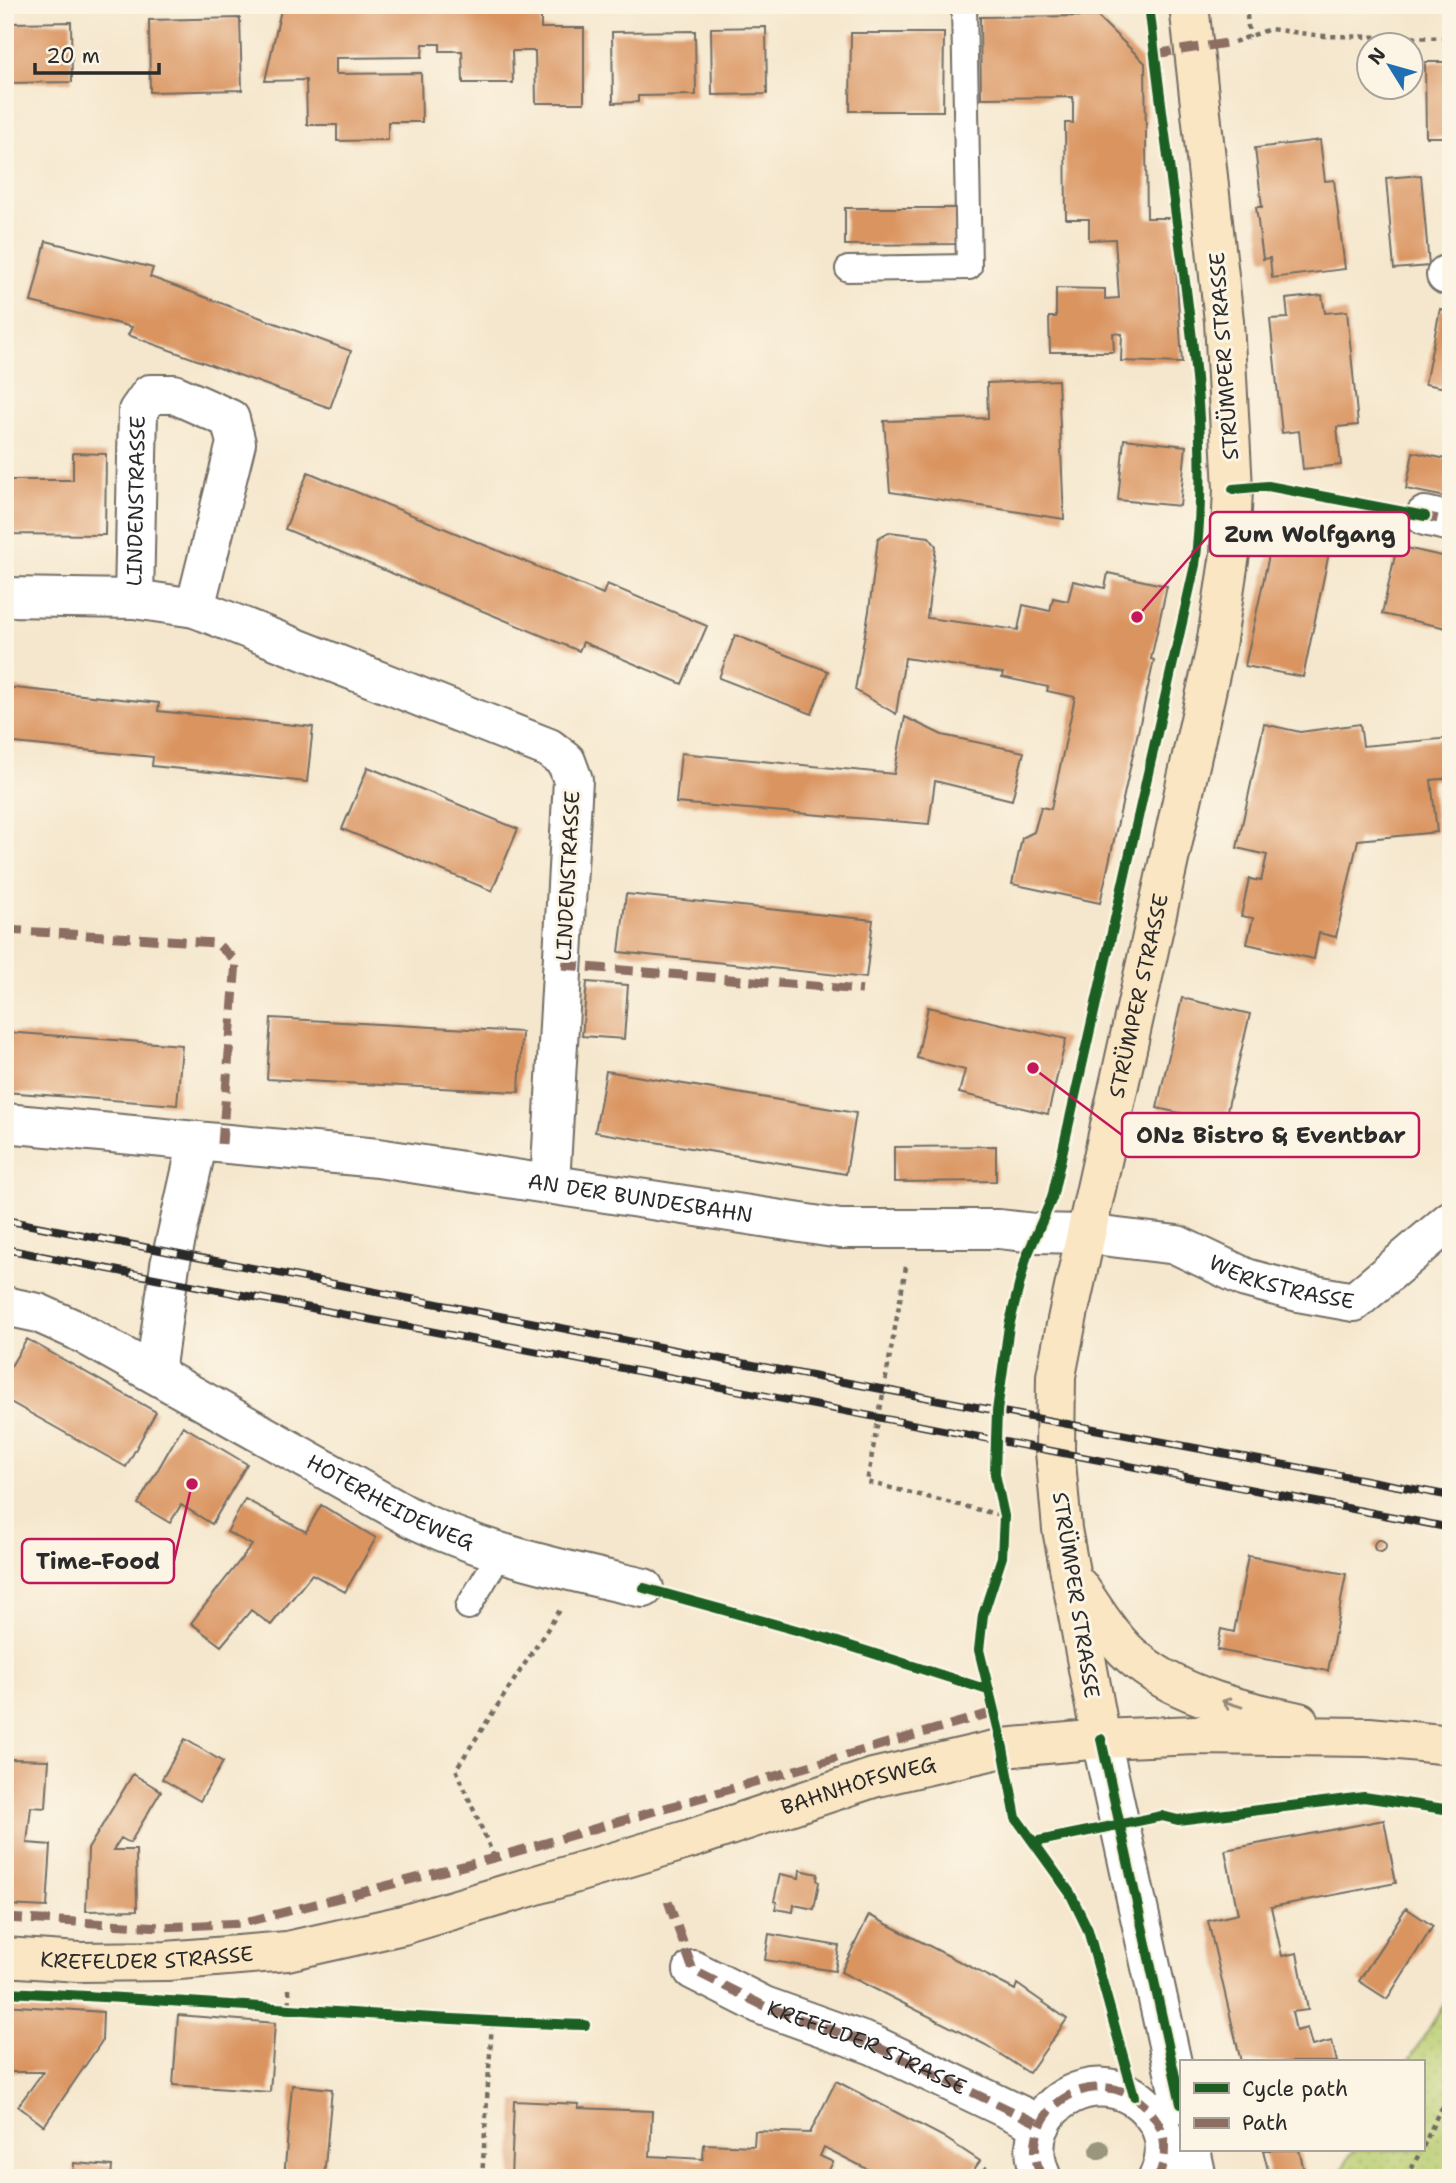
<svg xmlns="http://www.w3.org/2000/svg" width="1456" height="2183" font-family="'Shantell Sans',sans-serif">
<defs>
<pattern id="park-dots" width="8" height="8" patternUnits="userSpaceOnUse" patternTransform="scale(1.75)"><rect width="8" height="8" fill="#b9ce72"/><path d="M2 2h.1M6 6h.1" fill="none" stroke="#9fb163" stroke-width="1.8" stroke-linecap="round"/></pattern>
</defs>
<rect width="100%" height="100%" fill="#fcf5e5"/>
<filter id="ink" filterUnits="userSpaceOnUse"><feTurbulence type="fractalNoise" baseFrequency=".0143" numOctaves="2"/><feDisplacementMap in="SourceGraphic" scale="14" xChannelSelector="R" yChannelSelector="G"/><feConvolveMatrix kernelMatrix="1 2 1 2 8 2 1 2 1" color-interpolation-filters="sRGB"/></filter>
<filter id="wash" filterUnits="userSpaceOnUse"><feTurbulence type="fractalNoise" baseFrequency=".00686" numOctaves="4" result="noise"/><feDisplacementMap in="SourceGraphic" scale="28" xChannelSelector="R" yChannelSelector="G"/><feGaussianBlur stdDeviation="1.57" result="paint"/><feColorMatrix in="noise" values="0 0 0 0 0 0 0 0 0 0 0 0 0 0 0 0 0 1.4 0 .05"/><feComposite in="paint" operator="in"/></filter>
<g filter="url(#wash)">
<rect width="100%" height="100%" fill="#f5e7cd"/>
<!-- park -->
<path fill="url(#park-dots)" stroke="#727c4e" stroke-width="2" d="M1451,1993V2178H1336L1354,2150H1423V2062H1408Z"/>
<g id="blocks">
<!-- building -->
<path fill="#da9461" d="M282,5H541V28H584V103H536L535,51H512L513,83H463L462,51H440V44H423L422,57L336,58V74L421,73L422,122H388V140L337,141V125H307L306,80L265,81Z
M1097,16L1145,63L1147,218H1173L1182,363L1121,361L1122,334L1113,333L1114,352H1050L1049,317H1056V288L1105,289V299L1119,298L1115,239L1089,240V219H1066L1065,123H1073V97L981,98L980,17Z
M240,18L242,90L150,92L149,20Z
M71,22L72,82L5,83V50H11L12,23Z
M766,27L767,94L712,95L711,28Z
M695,31L696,95L638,96V102L613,103L612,32Z
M851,33H944L943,111H850Z
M1425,62H1451V137H1426Z
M1320,140L1325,181L1334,180L1345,269L1272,278L1270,258L1263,259L1256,207H1262L1255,148Z
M1421,175L1429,266L1394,269L1386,178Z
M845,208H957V244L845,245Z
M46,241L153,268L150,277L351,351L330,408L128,335L132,327L31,302Z
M1322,295L1325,313L1347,311L1358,425L1337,427L1341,465L1303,469L1299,431L1282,433L1270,319L1288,318L1286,299Z
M1440,309L1451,311V389L1425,384Z
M1058,380L1064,519L890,492L884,421L988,418L987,383Z
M1124,439L1186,446L1180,506L1118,500Z
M1413,452L1451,460V498L1406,489Z
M73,453L106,454L105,535L5,534V480H73Z
M308,472L603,594L607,584L707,626L682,684L583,642L579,651L285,529Z
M889,532L929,537L936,546L927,618L1018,630L1023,605L1050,611L1053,598L1068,601L1073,581L1105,588L1108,573L1167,586L1151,659L1154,660L1100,903L1012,884L1022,838L1034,832L1041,807L1051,809L1075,697L1047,691L1048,687L1002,677L1003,673L905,658L896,714L855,690L869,611L878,538Z
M1272,541L1329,553L1303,677L1245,666Z
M1397,546L1451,558V629L1382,614Z
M735,635L828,671L812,714L719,678Z
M5,687L159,703L158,711L313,727L307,782L152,766L153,757L5,742Z
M905,717L942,735L1024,752L1012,800L935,781L929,824L676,803L681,753L894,774Z
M1264,724L1300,732L1360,724L1363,746L1451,738V778L1431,780L1437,832L1358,840L1336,937L1319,933L1314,959L1247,944L1253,918L1241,916L1249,879L1261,881L1267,855L1237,848Z
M368,767L518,829L492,891L342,829Z
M626,894L873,920L866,978L619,952Z
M587,982L628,985L624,1039L582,1036Z
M1182,998L1250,1014L1224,1123L1157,1108Z
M928,1007L1066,1039L1048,1114L959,1093L965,1070L917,1058Z
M271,1018L522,1032L519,1092L267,1079Z
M5,1032L182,1045L177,1105L5,1092Z
M606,1071L856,1113L846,1174L595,1132Z
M996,1146V1181L894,1182V1147Z
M27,1339L156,1412L126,1467L5,1399V1376Z
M183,1426L247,1464L212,1524L181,1505L170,1523L138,1504Z
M245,1499L306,1532L321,1505L376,1538L345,1592L312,1574L271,1625L251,1610L221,1646L191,1623L252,1545L227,1532Z
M1374 1546a6 6 0 1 1 12 0a6 6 0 1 1-12 0Z
M1248,1556L1346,1574L1328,1671L1217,1650L1221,1629L1234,1632Z
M185,1739L223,1762L200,1801L162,1779Z
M10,1759L49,1760L46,1808L31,1807L27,1843L51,1845L47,1907L5,1905V1780Z
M133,1774L161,1791L130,1843L121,1838L113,1850H136L137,1910L86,1911L88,1849Z
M1384,1820L1396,1883L1271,1907L1282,1956L1297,1953L1308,2010L1292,2012L1296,2031L1307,2028L1312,2046L1332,2041L1337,2062H1241L1208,1921L1238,1914L1225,1850Z
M800,1870L818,1874L817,1880L819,1882L814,1909L794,1905L793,1912L775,1909L777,1902L774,1901L780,1874L799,1878Z
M1406,1908L1433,1926L1387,1999L1359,1981Z
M869,1915L1015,1990L1017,1984L1067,2019L1029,2073L986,2045L841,1972Z
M769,1934L839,1946L835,1971L765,1960Z
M5,2005L103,2012L102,2041L44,2126L18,2106L43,2072H5Z
M178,2015L275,2023L270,2092L173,2085Z
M836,2081L942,2136L980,2161L968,2178H865L869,2170L824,2147L820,2156L833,2162L825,2178H511L514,2101L579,2104L578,2108L652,2111L650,2156L703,2159L704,2144L754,2146L755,2131L810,2133Z
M292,2085L332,2089L324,2178H284Z
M1263,2150H1299L1306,2178H1270Z
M74,2163L112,2166L111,2178H73Z
M986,2167L999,2178H979Z"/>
</g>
</g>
<g filter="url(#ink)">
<use href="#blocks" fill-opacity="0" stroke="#726d64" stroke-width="2"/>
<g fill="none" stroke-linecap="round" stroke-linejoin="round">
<!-- service casing -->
<g stroke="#726d64" stroke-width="28">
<path id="service" d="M848,269L969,267L964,5
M468,1607L501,1552"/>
</g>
<!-- minor casing -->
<g stroke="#726d64" stroke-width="42">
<g id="minor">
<path d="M1446,275H1451"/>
<path d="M1425,516L1451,522"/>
<path d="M5,597L134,599L195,608L549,748L566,761L573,780L550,1184"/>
<path id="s1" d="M134,599L138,411L150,394H174L230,419L236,443L195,608"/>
<path id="s2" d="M5,1123L378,1158L840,1229H999L1035,1233L1085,1234L1177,1245L1246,1278L1298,1292L1354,1302L1451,1220"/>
<path id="s3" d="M5,1306L38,1313L76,1330L408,1516C482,1553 564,1570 644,1588"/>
<path d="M155,1373L170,1265L198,1141"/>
<path d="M1101,1739L1181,2104"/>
<path d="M693,1970L764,2006L873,2045L1041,2125"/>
<path d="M1191,2150L1197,2178"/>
<path d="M1042,2178C1008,2103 1113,2050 1157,2121C1168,2139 1166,2160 1158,2178"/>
</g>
</g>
<!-- secondary casing -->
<g stroke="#726d64" stroke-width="42">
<g id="secondary">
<path d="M1079,1587C1096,1612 1114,1643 1139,1662C1183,1697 1245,1711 1299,1722"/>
<path id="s4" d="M1101,1739L1062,1529L1055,1451L1056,1376L1068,1315L1215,652L1230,554L1233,489L1224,321L1189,5"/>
<path id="s5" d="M5,1957L79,1962L167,1961L287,1951L403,1925L690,1839L873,1778L1003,1748L1101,1739L1196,1735L1369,1737L1451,1745"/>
</g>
</g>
<!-- path -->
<path stroke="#726d64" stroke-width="4.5" stroke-dasharray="5 5" stroke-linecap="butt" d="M1246,5L1249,37
M1234,42L1270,29L1323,36L1451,38
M906,1267L867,1482L1004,1516
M494,1857L456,1769L560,1610
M289,1989L290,2009
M1423,2147L1438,2114L1451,2095
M482,2178L492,2022
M1407,2178L1421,2150"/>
<!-- service -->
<use href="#service" stroke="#fff" stroke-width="24"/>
<!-- minor -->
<use href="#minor" stroke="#fff" stroke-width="38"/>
<!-- secondary -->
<use href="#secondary" stroke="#fbe6c4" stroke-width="38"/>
<!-- rail casing -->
<g stroke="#2b2b2b" stroke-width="8">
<path id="rail" d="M5,1220L716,1358L1451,1496
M5,1249L1451,1528"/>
</g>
<!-- rail -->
<use href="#rail" stroke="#fcf5e5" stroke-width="5" stroke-dasharray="16" stroke-linecap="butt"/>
<!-- quiet -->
<g stroke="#8d6e63" stroke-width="9" stroke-dasharray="18 9" stroke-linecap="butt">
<path d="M1154,54L1227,43"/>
<path d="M1446,275H1451"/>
<path d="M1420,515L1451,522"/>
<path d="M5,930L216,943L236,961L222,1144"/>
<path d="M562,965L862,990"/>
<path id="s6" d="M668,1901L693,1970L764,2006L873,2045L1041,2125"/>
<path d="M5,1918L163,1927L242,1923L494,1858L994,1712"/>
<path d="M1042,2178C1008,2103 1113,2050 1157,2121C1168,2139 1166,2160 1158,2178"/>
</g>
<!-- cycleway casing -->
<g stroke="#fcf5e5" stroke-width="15">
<path id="cycleway" d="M1233,489L1268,486L1425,516
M644,1588L825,1638L988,1690
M1101,1739L1181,2104
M1034,1842L1162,1816L1178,1820L1364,1797L1451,1810
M5,1992C199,2000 391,2019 585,2025
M1134,2096L1088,1930L1070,1893L1016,1818L1003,1748L979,1650L983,1615L1002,1557L1004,1516L995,1474L996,1440L997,1411L1009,1326L1026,1258L1052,1198L1195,565C1209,456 1194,346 1179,237C1168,160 1158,83 1149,5"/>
</g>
<!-- cycleway -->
<use href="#cycleway" stroke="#1b5e20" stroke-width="10"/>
</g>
<!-- trees -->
<circle fill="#99967e" cx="1100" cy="2150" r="10"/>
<!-- one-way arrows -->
<defs><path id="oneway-shaft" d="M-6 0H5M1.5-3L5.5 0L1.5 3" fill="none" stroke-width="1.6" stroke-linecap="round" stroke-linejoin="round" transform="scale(1.75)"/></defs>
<use stroke="#938878" href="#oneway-shaft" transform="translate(1232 1704) rotate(-163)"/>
</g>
<g text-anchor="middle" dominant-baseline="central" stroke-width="6" stroke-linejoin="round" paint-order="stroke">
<!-- street labels -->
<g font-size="21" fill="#2b2b2b" stroke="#fcf5e5">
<text transform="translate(1224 356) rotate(-94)">STRÜMPER STRASSE</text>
<text stroke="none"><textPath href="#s1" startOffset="98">LINDENSTRASSE</textPath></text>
<text transform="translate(568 876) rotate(-87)">LINDENSTRASSE</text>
<text stroke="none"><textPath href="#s4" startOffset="756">STRÜMPER STRASSE</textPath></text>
<text stroke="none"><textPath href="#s2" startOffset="640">AN DER BUNDESBAHN</textPath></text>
<text stroke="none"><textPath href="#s2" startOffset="1292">WERKSTRASSE</textPath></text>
<text stroke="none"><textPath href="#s3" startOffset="434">HOTERHEIDEWEG</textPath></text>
<text transform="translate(1076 1595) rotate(81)">STRÜMPER STRASSE</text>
<text stroke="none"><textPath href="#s5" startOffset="878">BAHNHOFSWEG</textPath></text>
<text stroke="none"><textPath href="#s5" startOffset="142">KREFELDER STRASSE</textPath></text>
<text stroke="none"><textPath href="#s6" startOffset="264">KREFELDER STRASSE</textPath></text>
</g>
</g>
<!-- callouts -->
<path fill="none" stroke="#c2185b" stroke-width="2.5" d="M1137 617L1210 534M1033 1068L1122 1135M192 1484L174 1561"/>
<g fill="#c2185b" stroke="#fcf5e5" stroke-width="2.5">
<circle cx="1137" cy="617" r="7"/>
<circle cx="1033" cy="1068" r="7"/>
<circle cx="192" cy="1484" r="7"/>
</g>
<g fill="#fcf5e5" stroke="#c2185b" stroke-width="2.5">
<rect x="1210" y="512" width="199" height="44" rx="7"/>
<rect x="1122" y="1113" width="297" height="44" rx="7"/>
<rect x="22" y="1539" width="152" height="44" rx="7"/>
</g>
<g font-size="23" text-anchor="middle" font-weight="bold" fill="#2b2b2b">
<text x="1310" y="542">Zum Wolfgang</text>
<text x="1271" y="1143">ONz Bistro &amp; Eventbar</text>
<text x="98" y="1569">Time-Food</text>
</g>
<!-- margin -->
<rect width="1456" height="2183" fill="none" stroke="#fcf5e5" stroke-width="28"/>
<!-- legend -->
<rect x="1180" y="2060" width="245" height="91" fill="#fcf5e5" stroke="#a8a49b" stroke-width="2"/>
<rect x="1194" y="2083" width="35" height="10" fill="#1b5e20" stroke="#a8a49b" stroke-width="2"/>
<text x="1242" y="2096" font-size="21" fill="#2b2b2b">Cycle path</text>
<rect x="1194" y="2118" width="35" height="10" fill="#8d6e63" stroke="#a8a49b" stroke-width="2"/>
<text x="1242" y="2130" font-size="21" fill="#2b2b2b">Path</text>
<!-- north arrow -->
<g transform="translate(1390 66) rotate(307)"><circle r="33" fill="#fcf5e5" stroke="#a8a49b" stroke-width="2"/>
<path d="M0-5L12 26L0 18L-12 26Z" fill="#1f6fb2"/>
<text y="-10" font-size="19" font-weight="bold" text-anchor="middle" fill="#2b2b2b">N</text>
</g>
<!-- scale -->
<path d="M35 63v10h124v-10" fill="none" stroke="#2b2b2b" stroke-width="3.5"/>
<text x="46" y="63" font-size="21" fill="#2b2b2b" stroke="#fcf5e5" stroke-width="5" paint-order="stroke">20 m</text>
</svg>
